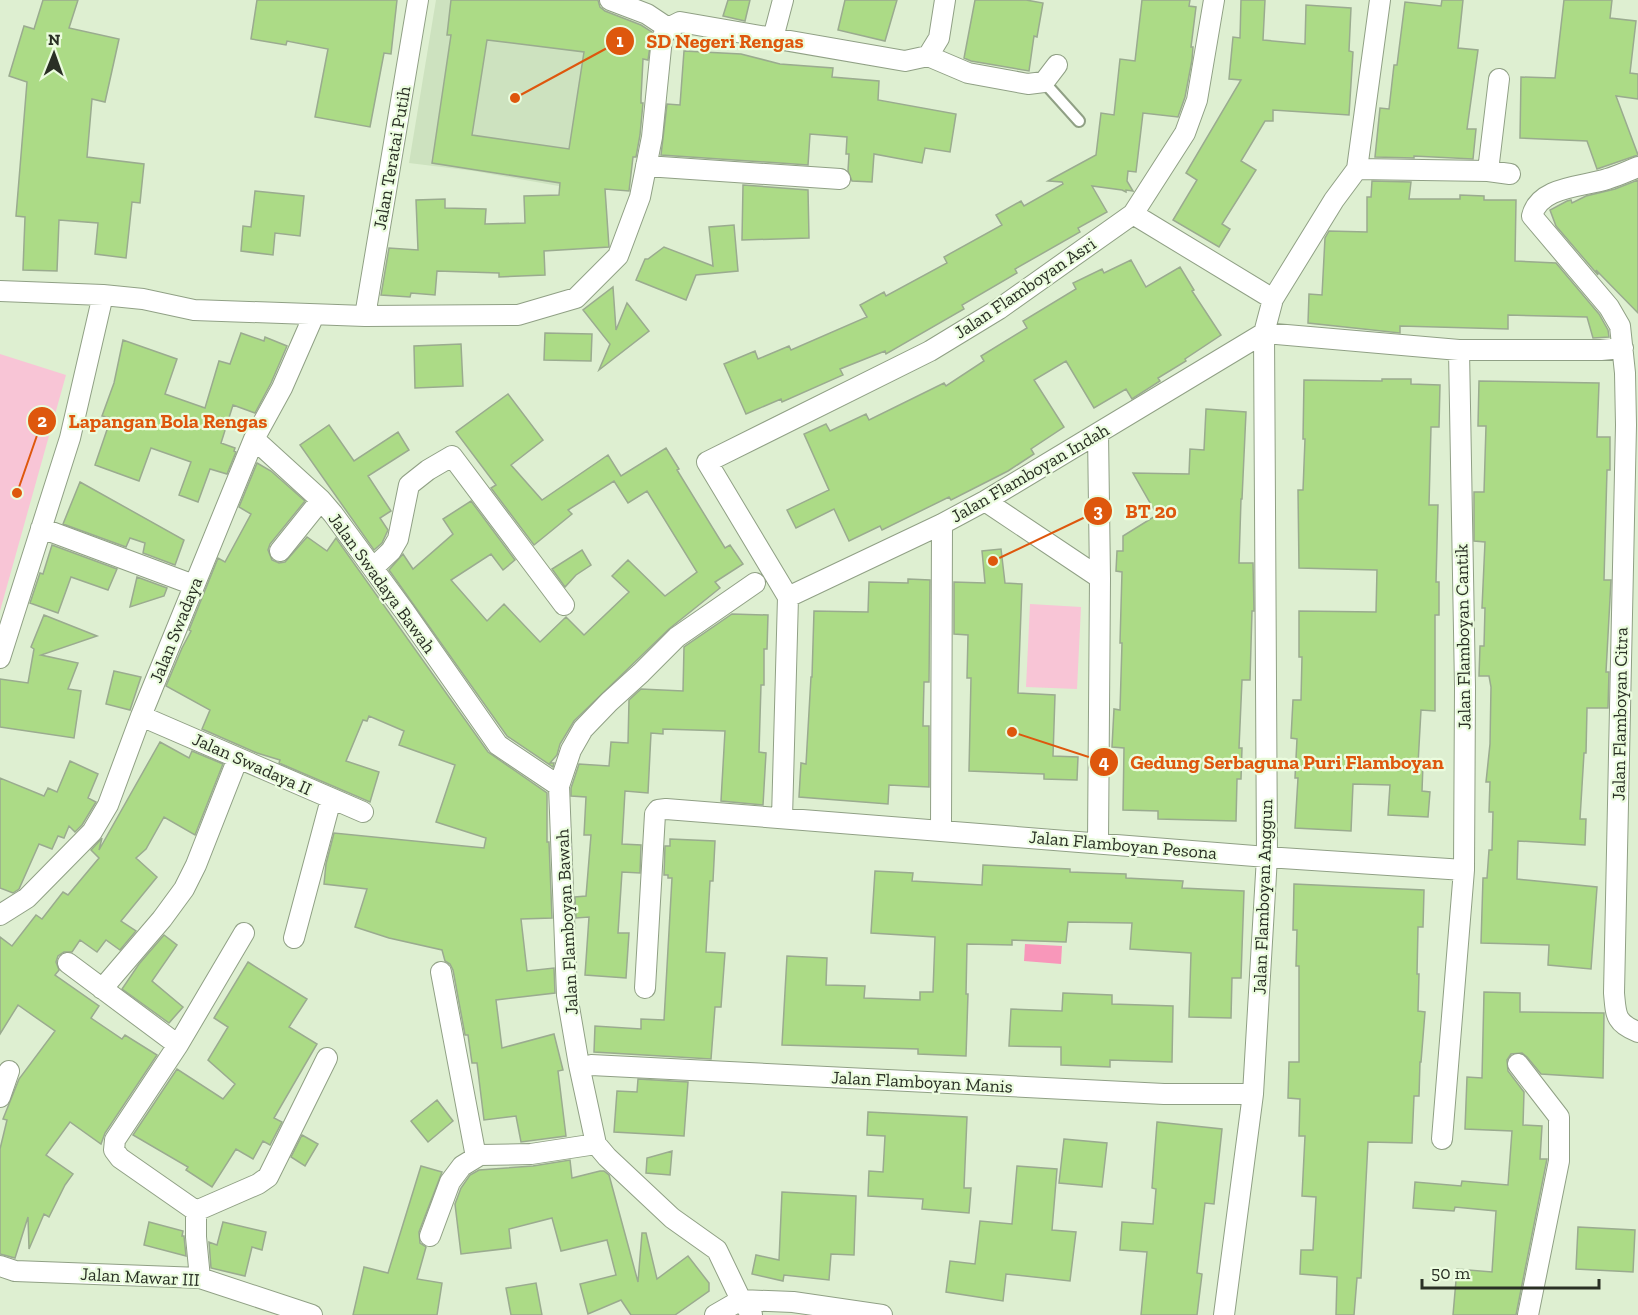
<svg xmlns="http://www.w3.org/2000/svg" width="1638" height="1315" font-family="'Zilla Slab',serif">
<rect width="100%" height="100%" fill="#deefd1"/>
<!-- built -->
<path fill="#cde2bf" d="M436,0H484L623,18L598,193L474,171L409,163Z"/>
<!-- green -->
<path fill="#f8c5d6" d="M0,354L66,375L0,611Z
M1030,604L1081,607L1077,689L1026,687Z"/>
<!-- water -->
<path fill="#f897ba" d="M1025,944L1062,946L1061,964L1024,961Z"/>
<!-- building -->
<path fill="#acdb86" stroke="#9aab8f" stroke-width="1.5" fill-rule="evenodd" d="M43,0H78L69,28L119,39L105,102L92,99L87,157L144,164L140,203L132,202L126,258L95,254L98,223L59,220L57,271L23,270L25,217L16,216L27,82L9,76L24,26L34,29Z
M257,0H397L391,54L384,53L370,127L315,117L328,49L287,41L286,45L251,39Z
M451,0H598L600,7L605,11L641,25L652,32L648,60L643,59L641,98V103H643L640,135L636,157H633L629,191L605,189L609,247L544,251L545,275L499,277V273L437,271L435,295L411,293L410,297L381,295L389,248L418,250L416,200L445,199V208L486,209L485,224L525,223L524,196L559,195L560,183L432,163L451,35H447ZM487,40L584,52L569,149L472,135Z
M728,0H750L745,21L723,16Z
M845,0H897L885,41L838,30Z
M975,0H1026L1043,3L1037,37L1034,36L1029,71L971,61L964,58Z
M1142,0H1190L1189,6L1196,7L1191,47H1193L1192,60L1185,97L1178,117L1143,113L1136,172L1128,171L1127,181L1133,191L1126,190V192L1122,190L1092,186L1107,212L1078,228L1080,232L1015,269L1017,273L962,305L964,309L886,354L885,351L840,369L843,375L782,402L781,399L746,414L724,364L755,351L758,359L789,346L791,350L867,317L860,305L884,292L886,296L947,263L944,257L1002,225L996,215L1021,201L1024,206L1063,184L1062,182L1048,181L1096,155L1101,113L1114,115L1120,59L1135,61Z
M1241,0H1265L1263,40L1305,44L1306,5L1351,8L1349,51L1353,52L1349,115L1273,110V121H1265L1241,161L1256,170L1222,224L1230,229L1219,247L1173,220L1197,180L1186,173L1241,80L1229,79L1233,37L1240,38Z
M1442,0H1463L1458,48L1478,50L1467,129H1476L1473,159L1414,156V158L1375,157L1380,108L1389,109L1394,65H1397L1405,2L1441,6Z
M1564,0H1612L1610,18L1636,21L1630,73L1638,74V99L1616,96L1638,155L1597,169L1587,141L1520,138L1521,77L1555,78Z
M684,51L741,54L780,64L833,68L832,77L879,81L878,100L956,114L950,152L925,148L922,163L874,154L872,182L852,181L848,171L849,154H846L847,137L810,134L808,165L661,155L667,104L680,105Z
M1638,180V313L1596,270L1598,275L1556,226L1550,210L1567,201L1571,200L1572,203L1586,196L1615,189Z
M1372,181L1411,182L1409,199H1460V195L1484,196V200H1516L1515,261L1556,263L1599,314L1608,330L1609,337L1593,338L1587,317L1508,315V329L1400,326V333L1308,323L1309,294L1322,295L1325,238L1329,231L1367,232V197H1371Z
M743,185L808,190L809,238L742,240Z
M255,191L304,196L300,236L275,233L273,255L241,251L243,226L251,227Z
M734,225L738,271L696,275L686,300L636,280L645,259H648L664,247L713,266L709,227Z
M1131,260L1146,287L1180,267L1194,290L1192,291L1221,335L1185,359L1186,361L1158,378L1160,381L1132,399L1126,389L1094,408L1066,361L1034,380L1064,427L1031,449L1034,454L1008,471L951,500L949,497L882,530L880,526L849,541L834,509L796,528L787,510L829,490L804,434L826,424L830,431L866,414L869,420L944,383L946,386L984,361L981,356L1027,328L1023,321L1076,289L1073,283L1102,269L1104,273Z
M613,287L616,330L627,303L649,331L599,370L610,344L583,310Z
M241,333L264,341L265,337L287,346L271,383L255,413L233,405L221,443L235,448L234,451L236,452L227,474L210,469L198,502L179,495L191,462L151,448L139,481L95,465L111,418L102,416L114,383L123,340L177,359L165,394L205,408L219,361L230,364Z
M545,333L592,334L591,361L544,360Z
M461,344L463,386L415,388L414,346Z
M1382,379H1411V384L1440,385L1439,427H1431L1429,505H1438L1436,582H1439V615H1435V711L1421,710L1418,764H1423L1422,791L1430,792L1428,817L1388,815L1390,785L1353,784L1351,831L1295,828L1298,778H1295L1297,739L1291,738L1293,700H1301L1302,657H1299V611L1376,612L1377,570L1299,568L1298,490H1303L1305,439H1303L1304,380L1382,381Z
M1479,381L1599,383L1597,437H1610V470H1607L1604,580H1611L1606,672H1609L1608,708H1587L1586,753H1584L1580,819H1586L1585,845L1518,841L1517,879L1597,887L1591,969L1548,965L1549,945L1481,943L1483,878H1487L1489,850H1492L1493,812H1489L1490,782H1486L1490,744L1491,687L1489,676H1479L1480,646H1484L1485,608H1482L1485,542L1474,541V492H1484L1486,426H1478Z
M508,394L543,440L511,465L542,500L608,455L621,476L666,448L679,469L677,470L725,548L730,545L743,564L715,582L720,588L669,629L574,721L560,744L557,755L550,763H554L553,767L507,736L389,570L403,554L413,569L453,534L443,519L471,501L515,560L503,570L491,554L451,580L487,621L504,604L540,642L566,617L584,635L629,592L612,576L628,560L665,596L697,572L647,491L628,503L614,481L568,510L572,514L534,545L491,488L496,485L456,432Z
M1206,409L1246,412L1242,499H1241L1239,563H1253L1254,611H1252L1250,680H1242L1239,748H1242L1241,779H1237L1236,821L1158,819V811L1123,810L1124,748L1112,747L1114,709L1120,710L1122,643H1120L1122,572L1116,571L1117,551H1123V536L1157,515L1133,473L1189,474L1190,449L1204,450Z
M329,425L354,461L398,432L409,450L368,476L391,511L380,518L388,530L382,543L374,550L300,445Z
M257,463L271,471L305,501L270,544L268,550L272,560L279,563L285,562L307,537L327,551L336,538L488,752L547,793V842H549L552,918L521,919L527,971L554,968L555,993L496,1000L502,1048L554,1034L563,1070L558,1071L566,1136L521,1142L516,1116L484,1120L477,1063H472L468,1035H465L453,970L450,964L445,961L442,950L389,938L355,927L367,889L324,884L326,864L334,833L484,848L486,838L436,822L455,765L399,745L404,731L369,716L367,721L363,720L346,761L379,772L370,802L279,763L280,760L257,753L202,729L210,710L166,686L182,648L191,631L189,630L218,558L225,562L251,514L239,507Z
M80,482L184,540L175,565L143,553L145,543L130,538L126,547L63,524Z
M52,545L117,569L108,590L71,577L58,613L30,603L40,573L43,574Z
M1001,549L1005,583L1022,584L1018,693L1055,695L1053,756L1078,757L1077,780L1044,779V774L969,771L971,678H967L968,635L954,634V582L985,583L982,551Z
M582,550L591,565L576,575L565,587L552,569Z
M137,577L167,588L164,596L130,607Z
M908,579L930,580L929,682H924L923,726H929V787L889,785L888,804L799,797L801,763L806,764L811,677H812L814,611L868,612L869,582L908,583Z
M732,614L768,615L767,649H764V685H761L759,752L766,753L763,805L721,801L725,731L663,729V734L651,733L648,793L625,791L622,844L641,845L640,873L622,872L618,933H629L626,978L585,975L589,917L576,918L575,897L586,896L591,835H584L586,797L571,796V788L579,764L609,766L611,742L628,743L629,700L641,689L683,691L684,647Z
M44,615L97,636L41,655L78,663L68,689L81,691L74,738L0,727V679L28,683L34,649L31,647Z
M114,671L141,677L130,710L106,704Z
M160,742L189,758L192,751L223,764L195,835L164,817L146,849L136,858L157,877L121,921L136,931L120,950L106,940L97,952L80,940L72,952H64L58,956L56,962L59,970L55,975L99,1006L91,1018L122,1039L125,1035L157,1055L105,1133L101,1144L70,1122L46,1155L73,1174L65,1185L49,1217L44,1214L29,1249L28,1217L15,1258L0,1254V1149L7,1120L3,1119L19,1079L55,1031L18,1005L0,1034V937L12,946L36,915L42,919L63,892L68,895L99,858L91,850L102,838L99,850Z
M70,761L98,774L88,798L96,802L82,825L75,832L69,826L64,838L58,836L52,849L39,844L19,889L13,893L0,888V778L44,796L48,788L57,792Z
M670,839L715,841L713,881H710L706,952L725,953L721,1007H715L711,1059L594,1052L595,1026L641,1029V1019L664,1020L672,878H668V875H664L665,846H670Z
M983,865L1070,869V872L1126,874V878L1183,881L1182,888L1244,891L1241,978H1232L1231,1018L1189,1017L1191,953L1130,949L1132,923L1068,922L1066,942L1012,940V945L967,944L966,994H968L966,1056L918,1054V1049L782,1045L787,956L827,958L826,985L865,986L864,998L920,1000V992H933L935,937L871,933L875,871L913,873L912,881L982,885Z
M1294,884L1424,890L1423,927H1418L1417,974H1419L1418,1011L1425,1012L1421,1062H1420L1419,1096H1414L1412,1143L1368,1142L1361,1278H1357L1354,1315H1336L1337,1277L1300,1274L1301,1250H1313L1316,1197L1302,1196L1305,1136H1299L1300,1099L1288,1098L1289,1062H1299V966H1296L1297,930H1293Z
M164,935L177,945L152,981L183,1007L169,1023L122,989L139,964Z
M248,962L307,999L289,1027L317,1044L274,1118L282,1122L270,1145L263,1141L253,1159L236,1149L212,1187L186,1170L188,1167L133,1135L177,1069L223,1099L235,1084L208,1060L228,1027L214,1018Z
M1484,992L1520,993V1012L1604,1013L1603,1078L1541,1074L1527,1057L1522,1053L1511,1054L1507,1060L1508,1071L1524,1092L1523,1125L1542,1126L1540,1159H1547L1516,1315H1453L1457,1269L1492,1272L1496,1211L1455,1207L1454,1211L1413,1208L1415,1182L1461,1186L1462,1181L1508,1185L1512,1131L1465,1129L1467,1077L1482,1078Z
M1063,993L1112,995V1004L1173,1006L1172,1062L1110,1060V1067L1061,1065V1047L1009,1046L1011,1009L1062,1011Z
M638,1079L688,1082L684,1136L614,1132L617,1091L637,1092Z
M437,1100L453,1121L428,1142L411,1121Z
M868,1112L967,1117L964,1188H971L969,1213L922,1209L923,1199L868,1196L869,1171L883,1172L885,1136L867,1135Z
M1157,1122L1222,1129L1214,1204L1205,1203L1197,1273L1202,1274L1197,1315H1141L1147,1252L1120,1250L1122,1222L1153,1224L1156,1189L1152,1188Z
M302,1135L318,1144L305,1166L291,1157Z
M1064,1139L1107,1143L1102,1187L1059,1183Z
M672,1151L670,1175L646,1173L647,1158Z
M570,1160L572,1178L600,1171H604L609,1175L638,1282L642,1233H646L657,1279L688,1256L709,1283V1291L675,1315H631L621,1300L588,1314L580,1284L616,1275L607,1240L561,1251L552,1218L509,1229L511,1248L461,1254L455,1204L461,1188L470,1175L479,1170L533,1166Z
M421,1166L442,1172L419,1232L420,1243L426,1247L417,1279L442,1283L437,1315H353L364,1267L388,1273Z
M1017,1166L1057,1169L1052,1230L1076,1232L1070,1281L1006,1274L1003,1301L946,1292L950,1261L975,1264L980,1221L1012,1224Z
M782,1192L856,1196L854,1255L831,1254L829,1280L784,1275L783,1281L752,1274L756,1255L779,1260Z
M149,1222L183,1231L182,1236H184L186,1256L144,1245Z
M223,1222L266,1232L262,1250L252,1247L245,1276L211,1268L209,1242L217,1245Z
M1578,1227L1635,1230L1633,1272L1576,1269Z
M536,1283L542,1315H511L506,1288Z"/>
<g fill="none" stroke-linecap="round" stroke-linejoin="round">
<!-- service casing -->
<g stroke="#90a085" stroke-width="14">
<path id="service" d="M1044,82L1079,121"/>
</g>
<!-- minor casing -->
<g stroke="#90a085" stroke-width="22">
<path id="minor" d="M610,0L647,14L668,28
M773,38L783,0
M928,56L939,38L945,0
M646,166L840,179
M1638,167C1628,171 1618,176 1607,179C1583,187 1539,186 1532,216L1609,307L1620,326L1625,373L1626,425L1614,993C1616,1015 1615,1023 1638,1032
M1357,169L1488,171L1510,174
M1488,171L1499,79
M1133,214L1273,299
M0,291L103,295L143,299L194,310L365,316L518,315L576,298L618,256L640,197L652,137L662,38L668,28L680,22L905,61L928,56L968,73L1028,84L1044,82L1057,65
M365,316L418,0
M1264,333L1459,350H1601L1623,348
M254,439L321,500L333,514L405,612L498,745L559,786L567,995L579,1065L596,1144L607,1157L672,1218L717,1250L741,1300L752,1315
M985,501L1100,578
M41,528L194,585
M280,551L321,500
M373,568L391,551L398,539L409,485L428,470L452,456L564,605
M788,597L707,462L930,351L999,309L1133,214L1185,133L1197,100L1214,0
M788,597L942,524L985,501L1264,333
M0,658L70,438L103,295
M141,716L363,812
M559,786L571,750L583,729L609,702L641,673L677,637L755,583
M782,818L788,597
M941,830L942,524
M1098,843L1100,578L1098,433
M0,915L27,898L92,832L108,805L141,716L254,439L282,388L314,315
M294,938L331,799
M68,963L178,1045
M441,972L476,1157
M645,988L655,814L658,810L666,809L1267,857L1464,870
M102,989L162,919L184,889L196,865L238,758
M1518,1064L1559,1117V1161L1528,1315
M591,1065L1164,1094H1253
M0,1097L9,1071
M1442,1139L1464,870L1465,687L1459,350
M196,1211L258,1184L268,1177L327,1058
M430,1236L450,1182L462,1166L480,1155L531,1154L596,1144
M0,1266L15,1271L200,1278L312,1315
M200,1278L196,1237V1211L120,1158L114,1150L115,1140L178,1045L244,933
M715,1315L741,1300L793,1302L882,1315
M1224,1315L1253,1094L1267,857L1264,333L1273,299L1334,200L1357,169L1380,0"/>
</g>
<!-- service -->
<use href="#service" stroke="#fff" stroke-width="10"/>
<!-- minor -->
<use href="#minor" stroke="#fff" stroke-width="20"/>
</g>
<g text-anchor="middle" dominant-baseline="central" stroke-width="4.5" stroke-linejoin="round" paint-order="stroke">
<!-- street labels -->
<g font-size="18" fill="#2a3025" stroke="#ebfcde">
<text transform="translate(392 158) rotate(-80)">Jalan Teratai Putih</text>
<text transform="translate(1025 288) rotate(-34)">Jalan Flamboyan Asri</text>
<text transform="translate(1030 473) rotate(-30)">Jalan Flamboyan Indah</text>
<text transform="translate(382 583) rotate(54)">Jalan Swadaya Bawah</text>
<text transform="translate(176 630) rotate(-68)">Jalan Swadaya</text>
<text transform="translate(1463 637) rotate(-91)">Jalan Flamboyan Cantik</text>
<text transform="translate(1620 714) rotate(-89)">Jalan Flamboyan Citra</text>
<text transform="translate(252 764) rotate(24)">Jalan Swadaya II</text>
<text transform="translate(1123 845) rotate(5)">Jalan Flamboyan Pesona</text>
<text transform="translate(1263 897) rotate(-88)">Jalan Flamboyan Anggun</text>
<text transform="translate(567 922) rotate(-93)">Jalan Flamboyan Bawah</text>
<text transform="translate(922 1082) rotate(3)">Jalan Flamboyan Manis</text>
<text transform="translate(140 1277) rotate(3)">Jalan Mawar III</text>
</g>
</g>
<!-- callouts -->
<path fill="none" stroke="#de570d" stroke-width="2" d="M515 98L620 41M17 493L42 421M993 561L1098 511M1012 732L1104 762"/>
<g fill="#de570d" stroke="#ebfcde" stroke-width="2">
<circle cx="515" cy="98" r="6"/>
<circle cx="17" cy="493" r="6"/>
<circle cx="993" cy="561" r="6"/>
<circle cx="1012" cy="732" r="6"/>
<circle cx="620" cy="41" r="15"/>
<circle cx="42" cy="421" r="15"/>
<circle cx="1098" cy="511" r="15"/>
<circle cx="1104" cy="762" r="15"/>
</g>
<g font-size="18" text-anchor="middle" font-weight="bold" fill="#fff">
<text x="620" y="47">1</text>
<text x="42" y="427">2</text>
<text x="1098" y="517">3</text>
<text x="1104" y="768">4</text>
</g>
<g font-size="20" text-anchor="middle" font-weight="bold" fill="#de570d" stroke="#ebfcde" stroke-width="4.5" stroke-linejoin="round" paint-order="stroke">
<text x="725" y="48">SD Negeri Rengas</text>
<text x="168" y="428">Lapangan Bola Rengas</text>
<text x="1151" y="518">BT 20</text>
<text x="1287" y="769">Gedung Serbaguna Puri Flamboyan</text>
</g>
<!-- north arrow -->
<g transform="translate(54 54) rotate(1)" stroke="#ebfcde" stroke-width="4.5" paint-order="stroke">
<path d="M0-4.5L10 22L0 15L-10 22Z" fill="#2a3025"/>
<text y="-9" font-size="16" font-weight="bold" text-anchor="middle" fill="#2a3025">N</text>
</g>
<!-- scale -->
<path d="M1422 1279v9h177v-9" fill="none" stroke="#2a3025" stroke-width="3"/>
<text x="1431" y="1279" font-size="18" fill="#2a3025" stroke="#ebfcde" stroke-width="4.5" paint-order="stroke">50 m</text>
</svg>
